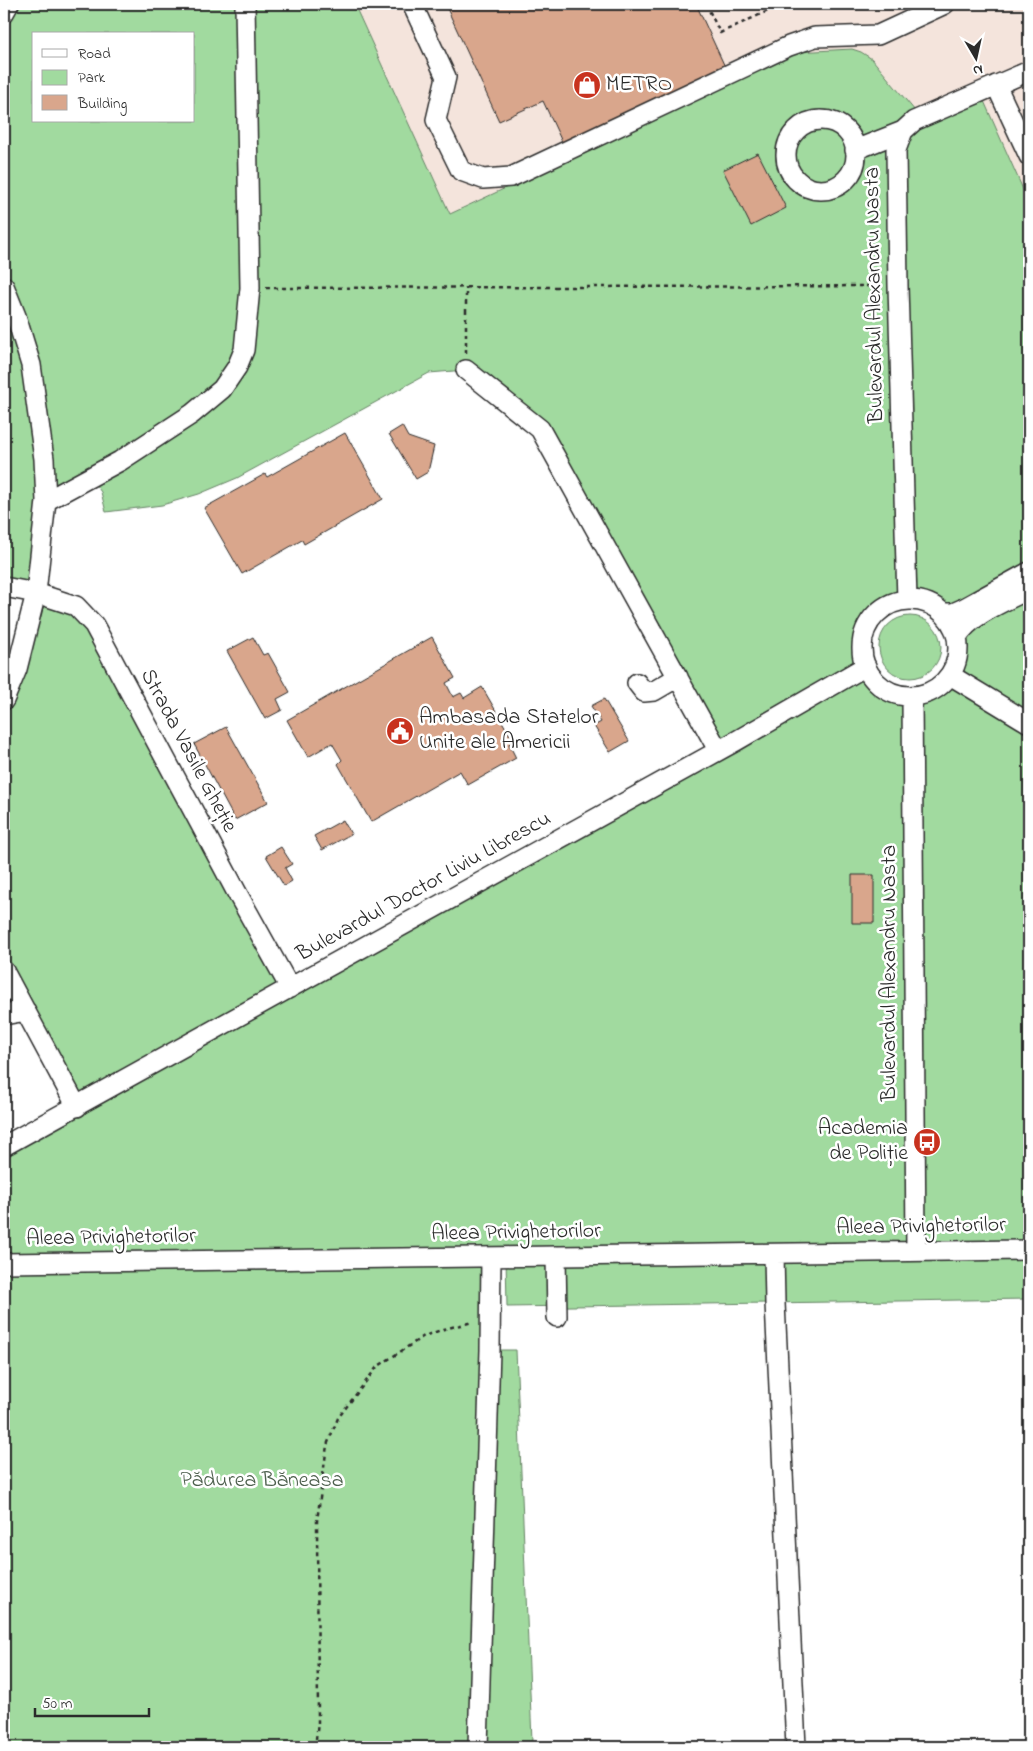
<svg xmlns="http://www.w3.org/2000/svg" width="1033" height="1751" font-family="'Indie Flower',sans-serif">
<rect width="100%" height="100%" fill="#fff"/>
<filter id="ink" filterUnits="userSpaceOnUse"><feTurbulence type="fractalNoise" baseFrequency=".02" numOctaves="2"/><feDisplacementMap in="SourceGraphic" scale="10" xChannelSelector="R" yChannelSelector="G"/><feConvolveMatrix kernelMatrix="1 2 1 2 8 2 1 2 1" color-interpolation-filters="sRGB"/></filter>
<g filter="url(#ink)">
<!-- built -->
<path fill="#f4e4dc" d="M354,4H1029V723L950,675L955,665L958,645L954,628L950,621L934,606L923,601L907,600L920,117L872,59L797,52L450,214Z"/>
<!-- green -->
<path fill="#a1da9f" stroke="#668265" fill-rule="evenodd" d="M4,4H354L450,214L797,52L852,49L861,52L872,59L920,117L980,92L1029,203V1299L507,1307L506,1257H491V1350H516L532,1741L525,1747H4V1146L77,1107L4,971V700L36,593L4,587ZM34,34H194V121H34ZM466,370L540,429L718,750L290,988L94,625L36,593L46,501L89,476L101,492L106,512L162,505L199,494L237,478L429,373ZM907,600C911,600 917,600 922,601C983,614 960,711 897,694C887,691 876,683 870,674C851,642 871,605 907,600Z
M879 647a31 31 0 1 1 62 0a31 31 0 1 1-62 0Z"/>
<!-- building -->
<path fill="#d9a68c" stroke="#2b2b2b" d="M445,4H696L726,69L563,144L543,101L499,121Z
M758,153L786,208L751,226L723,170Z
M402,426L408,437L434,446L428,472L416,479L389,434Z
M345,433L383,499L304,544L302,540L242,574L204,508L265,474L267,477Z
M253,637L263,655L268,653L290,692L277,699L282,710L265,719L227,651Z
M432,637L455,678L446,683L453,697L461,693L464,698L482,687L514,742L509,744L516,758L468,785L460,771L371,822L338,764L342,760L332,743L308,757L287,720Z
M604,699L629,741L610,752L594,726L601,722L591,706Z
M226,727L268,802L235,820L194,744Z
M343,820L351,834L322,850L314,836Z
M281,847L292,864L285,868L292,881L284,886L266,856Z
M852,875H874V923H852Z"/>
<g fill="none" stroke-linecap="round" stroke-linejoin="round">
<!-- minor casing -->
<g stroke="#2b2b2b" stroke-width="22">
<path id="minor" d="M412,4L446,77L436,120L461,171L483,179L511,177L789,46L815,37L878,35L945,4
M4,13L9,4
M996,85L1029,156
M786 155a35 35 0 1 1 70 0a35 35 0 1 1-70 0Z
M855,150L903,131
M4,286L16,316L31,365L44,459L46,501L36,593L17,669L4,700
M466,370L540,429L718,750
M46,501L120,461L192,414L222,389L237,367L244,350L250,288L245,4
M4,587L36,593L76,606L94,625L236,891L290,988
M907,600L898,286L896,150L903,131L914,121L1029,71
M862 648a48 48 0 1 1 96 0a48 48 0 1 1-96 0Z
M943,613H953L962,609L1029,572
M957,637C971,614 1006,601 1029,589
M950,675L1029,723
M637,683L644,692L654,691L678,677
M912,696L916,1251
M4,971L77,1107
M4,1015L26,1011
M4,1146L736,741L866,666
M774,1254L775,1303L796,1747
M556,1256L557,1317
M4,1263L1029,1250
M478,1747L490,1350L491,1257"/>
</g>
<!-- path -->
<path stroke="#2b2b2b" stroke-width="2.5" stroke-dasharray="4 4" stroke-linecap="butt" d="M706,4L720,33L783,4
M266,288L881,286
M466,353V287
M315,1747L318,1723L317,1521L327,1445L338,1418L377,1367L424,1336L444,1329L473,1322"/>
<!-- minor -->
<use href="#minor" stroke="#fff" stroke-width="19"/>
</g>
</g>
<!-- icons -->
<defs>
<g id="shop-disc" transform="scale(1.4375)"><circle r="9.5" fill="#c8321e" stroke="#fff"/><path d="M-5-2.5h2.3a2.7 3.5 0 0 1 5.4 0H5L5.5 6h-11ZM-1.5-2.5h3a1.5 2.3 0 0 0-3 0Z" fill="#fff"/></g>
<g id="civic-disc" transform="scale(1.4375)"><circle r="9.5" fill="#c8321e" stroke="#fff"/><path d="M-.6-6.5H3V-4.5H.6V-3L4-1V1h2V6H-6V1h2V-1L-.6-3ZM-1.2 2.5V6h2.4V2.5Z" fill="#fff"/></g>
<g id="bus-disc" transform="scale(1.4375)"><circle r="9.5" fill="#c8321e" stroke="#fff"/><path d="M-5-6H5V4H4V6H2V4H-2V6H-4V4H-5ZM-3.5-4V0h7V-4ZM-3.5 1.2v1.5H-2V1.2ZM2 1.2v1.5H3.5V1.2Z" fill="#fff"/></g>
</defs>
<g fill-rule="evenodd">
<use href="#shop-disc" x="587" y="85"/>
<use href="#civic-disc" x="400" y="731"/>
<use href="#bus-disc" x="927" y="1142"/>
</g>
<g text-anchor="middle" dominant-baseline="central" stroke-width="5" stroke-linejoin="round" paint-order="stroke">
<!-- poi labels -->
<g font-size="22" fill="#2b2b2b" stroke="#fff" text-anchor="start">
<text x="606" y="85">METRO</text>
<text x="419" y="718">Ambasada Statelor<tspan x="419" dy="25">Unite ale Americii</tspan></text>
<text x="908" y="1129" text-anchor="end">Academia<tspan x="908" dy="25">de Poliție</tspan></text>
</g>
<!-- street labels -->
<g font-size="22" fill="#2b2b2b" stroke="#fff">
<text transform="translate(875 295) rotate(-91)">Bulevardul Alexandru Nasta</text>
<text transform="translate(188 751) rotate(62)">Strada Vasile Gheție</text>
<text transform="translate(424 887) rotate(-29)">Bulevardul Doctor Liviu Librescu</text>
<text transform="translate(890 973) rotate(-90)">Bulevardul Alexandru Nasta</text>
<text transform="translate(921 1227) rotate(-1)">Aleea Privighetorilor</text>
<text transform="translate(516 1233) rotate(-1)">Aleea Privighetorilor</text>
<text transform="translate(111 1238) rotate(-1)">Aleea Privighetorilor</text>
</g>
<!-- park labels -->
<g font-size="22" fill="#4e604e" stroke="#fff">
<text x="262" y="1481">Pădurea Băneasa</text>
</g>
</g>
<!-- margin -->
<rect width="1033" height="1751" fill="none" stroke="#fff" stroke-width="20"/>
<rect x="10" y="10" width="1013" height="1731" fill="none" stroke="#2b2b2b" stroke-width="2" filter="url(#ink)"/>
<!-- legend -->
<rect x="32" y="32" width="162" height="90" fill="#ffffff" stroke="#aaaaaa"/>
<rect x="42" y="49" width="25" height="8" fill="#ffffff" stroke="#aaaaaa"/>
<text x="78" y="58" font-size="15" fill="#2b2b2b">Road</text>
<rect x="42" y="70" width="25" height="15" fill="#a1da9f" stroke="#aaaaaa"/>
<text x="78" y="82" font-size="15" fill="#2b2b2b">Park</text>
<rect x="42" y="95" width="25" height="15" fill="#d9a68c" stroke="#aaaaaa"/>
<text x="78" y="108" font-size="15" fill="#2b2b2b">Building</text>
<!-- north arrow -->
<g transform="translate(976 58) rotate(171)" stroke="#ffffff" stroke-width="4" paint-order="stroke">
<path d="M0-4L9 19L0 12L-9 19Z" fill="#2b2b2b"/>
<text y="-8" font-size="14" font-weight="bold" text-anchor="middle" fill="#2b2b2b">N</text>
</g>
<!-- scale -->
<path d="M35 1708v8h114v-8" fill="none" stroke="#2b2b2b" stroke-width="2.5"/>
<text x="42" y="1708" font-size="15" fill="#2b2b2b" stroke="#ffffff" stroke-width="4" paint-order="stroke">50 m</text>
</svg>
